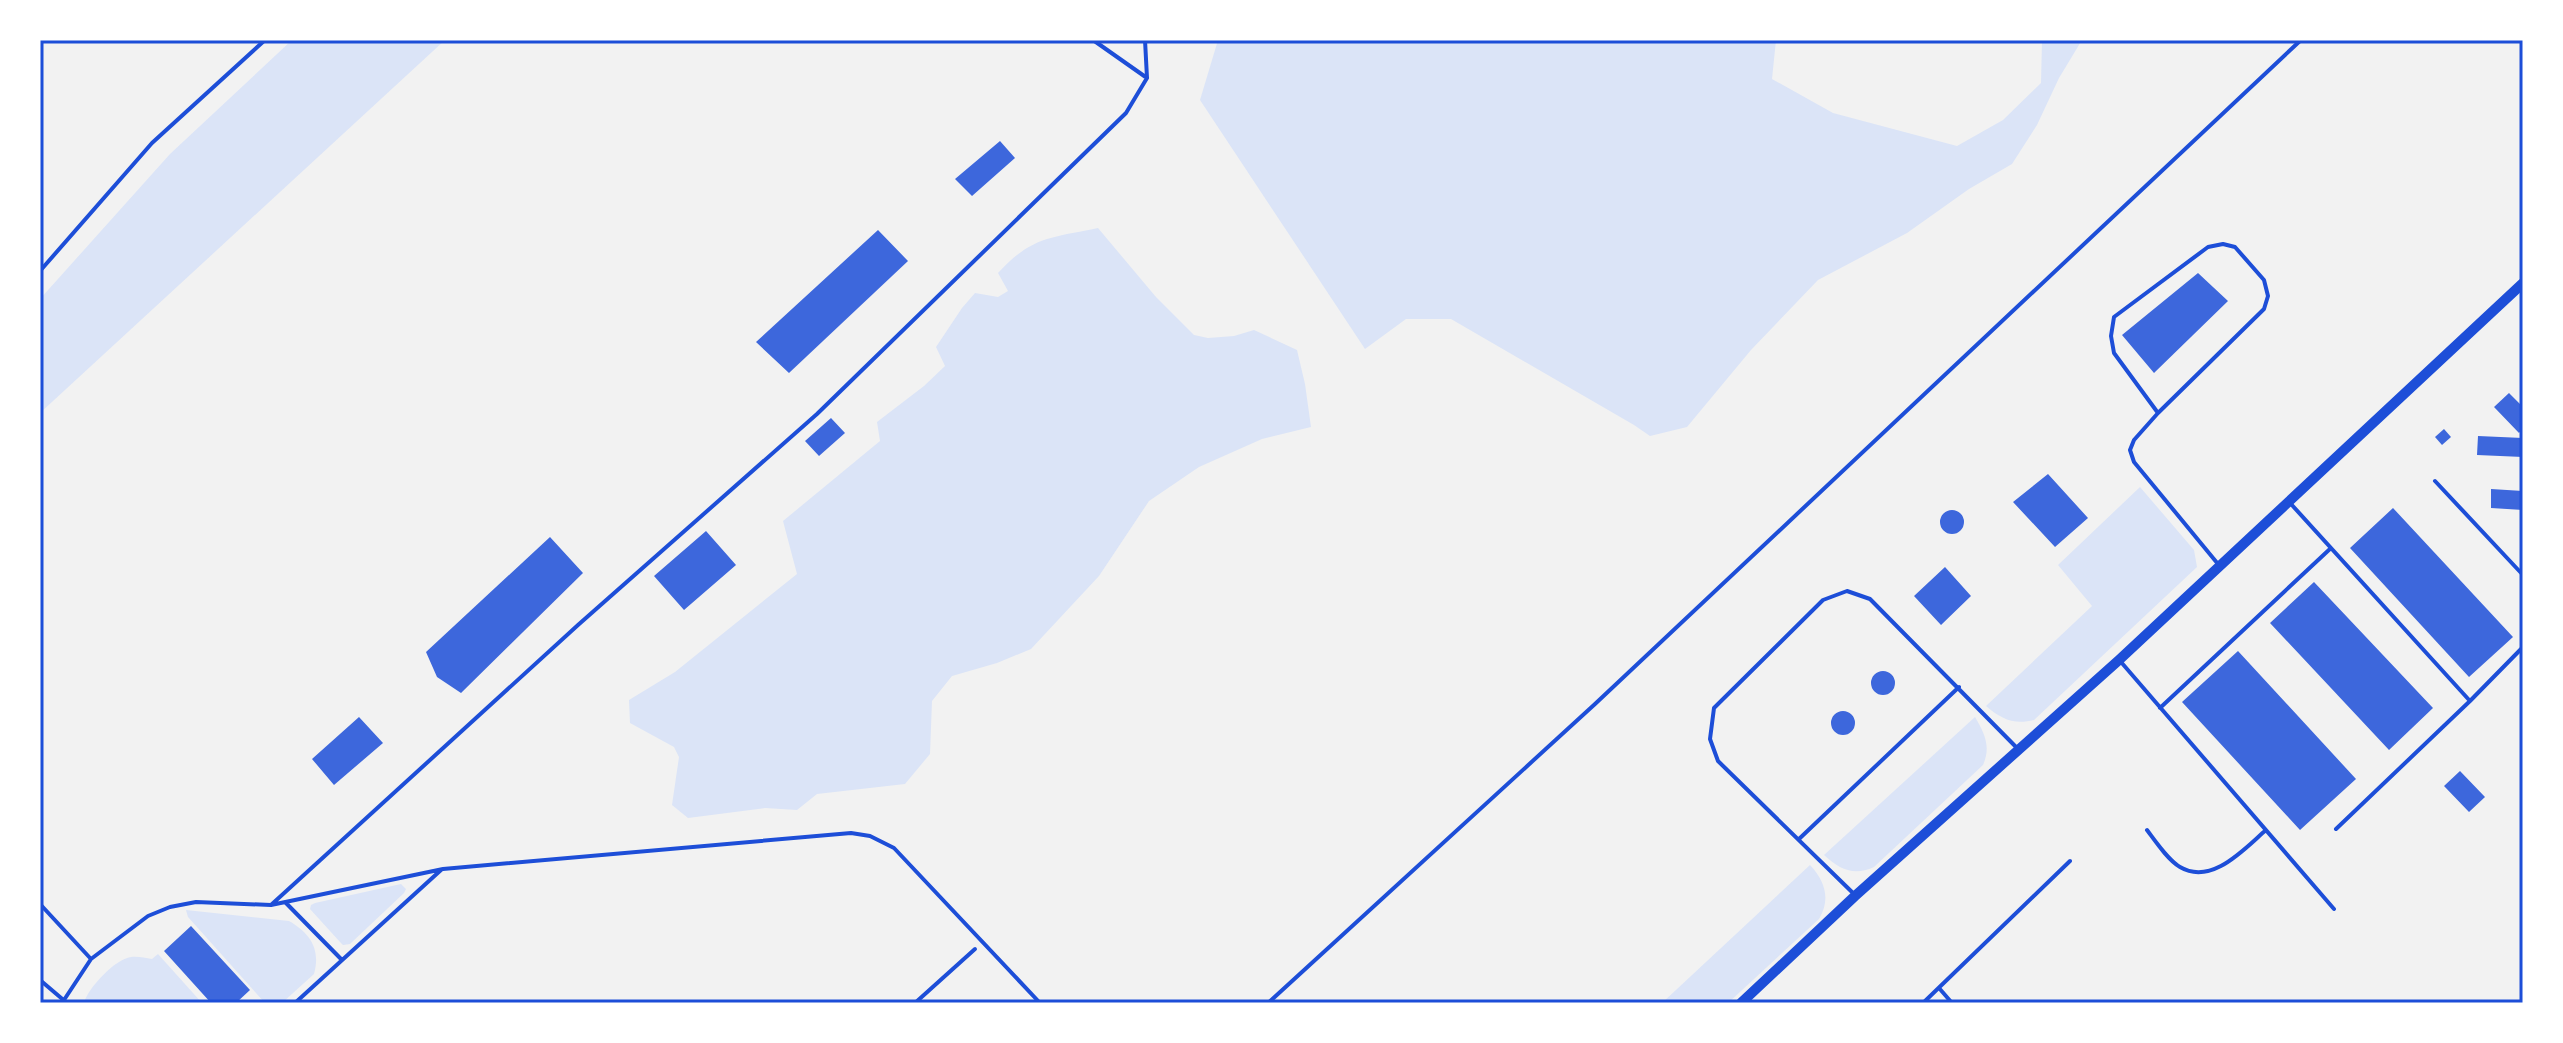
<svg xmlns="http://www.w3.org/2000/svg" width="2563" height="1043" font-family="'Public Sans',sans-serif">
<rect width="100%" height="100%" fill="#f2f2f2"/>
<!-- green -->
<path fill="#dbe4f7" d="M292,40H445L40,413V299L170,154Z
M1218,40H1776L1772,79L1833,113L1957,146L2003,120L2041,83L2042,40H2082L2059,78L2037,125L2012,164L1969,189L1907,233L1818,280L1751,350L1687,427L1650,436L1634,425L1451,319H1406L1365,349L1200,100Z
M1098,228L1156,297L1194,335L1208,338L1234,336L1254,330L1297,350L1305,384L1311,427L1262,439L1199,467L1149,501L1099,576L1031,649L997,663L952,676L932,701L930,754L905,784L817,794L797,810L765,808L688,818L672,805L679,757L674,747L630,723L629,700L675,672L797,574L783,521L880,441L877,422L924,386L945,366L936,347L962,308L975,293L998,297L1008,291L998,273C1032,236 1051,238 1098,228Z
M2140,487L2194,550L2197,567L2034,720C2014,725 2001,719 1986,706L2092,606L2058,565Z
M1975,717C1985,734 1991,747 1983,765L1874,867C1854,876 1840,870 1824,855Z
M1810,865C1825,881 1831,899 1819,919L1728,1003H1662Z
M401,884L406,889L404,893L350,944L343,945L340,942L310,909L311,905L315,903Z
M186,910L289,921C310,933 321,949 314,974L282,1003L264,1002L188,917Z
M158,954L202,1003H84C88,988 115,959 131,957C138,956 145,958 152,959Z"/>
<!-- building -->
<path fill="#3d67dc" d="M1000,141L1015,158L972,196L955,179Z
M878,230L908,261L789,373L756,342Z
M2198,273L2228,301L2154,373L2122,335Z
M2509,393L2523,407V428L2519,433L2494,407Z
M831,418L845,433L819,456L805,441Z
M2444,429L2451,437L2442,445L2435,437Z
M2478,436L2523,438V457L2477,455Z
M2048,474L2088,518L2055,547L2013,502Z
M2491,489L2523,491V510L2491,508Z
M2393,508L2513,637L2469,677L2350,548Z
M1940 522a12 12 0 1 1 24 0a12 12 0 1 1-24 0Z
M706,531L736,565L684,610L654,576Z
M550,537L583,573L461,693L437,677L426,652Z
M1945,567L1971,596L1941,625L1914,596Z
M2314,582L2433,708L2389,750L2270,623Z
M2238,651L2356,779L2300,830L2182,702Z
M1871 683a12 12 0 1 1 24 0a12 12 0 1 1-24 0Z
M1831 723a12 12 0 1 1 24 0a12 12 0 1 1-24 0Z
M359,717L383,743L334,785L312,759Z
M2460,771L2485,797L2469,812L2444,786Z
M191,926L250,990L236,1003H211L164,951Z"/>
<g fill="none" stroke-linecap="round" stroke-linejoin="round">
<!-- path -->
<path stroke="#1d4ed8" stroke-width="4" d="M915,1003L975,949"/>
<!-- service -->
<path stroke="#1d4ed8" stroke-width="4" d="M1093,40L1147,78
M40,271L152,143L265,40
M2158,413L2114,353L2111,336L2114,317L2208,247L2223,244L2235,247L2264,280L2268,296L2264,309L2158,413L2134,440L2130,450L2134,462L2218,564
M2435,481L2523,575
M2291,504L2470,701L2523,647
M2121,662L2334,909
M2160,708L2331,548
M2336,829L2470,701
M2147,830C2156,842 2168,860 2180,867C2212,886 2245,848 2266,830
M1799,839L1959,687
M1854,894L1718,761L1710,739L1714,708L1823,600L1847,591L1870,599L2018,749
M285,902L342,960
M40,904L91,959
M271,905L578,625L817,414L1126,113L1147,78L1145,40
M40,980L67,1003
M1939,988L1952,1003
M64,1000L91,959L148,916L170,907L196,902L271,905L443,869L851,833L870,836L894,848L1040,1003
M295,1003L441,870
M1268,1003L1595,704L2301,40
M1923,1003L2070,861"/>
<!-- tertiary -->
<path stroke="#1d4ed8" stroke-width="10" d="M1741,1003L1855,896L2119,660L2523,283"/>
</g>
<!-- border -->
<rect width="2563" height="1043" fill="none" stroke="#ffffff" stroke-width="84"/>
<rect x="42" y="42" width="2479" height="959" fill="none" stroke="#1d4ed8" stroke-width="3"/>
</svg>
